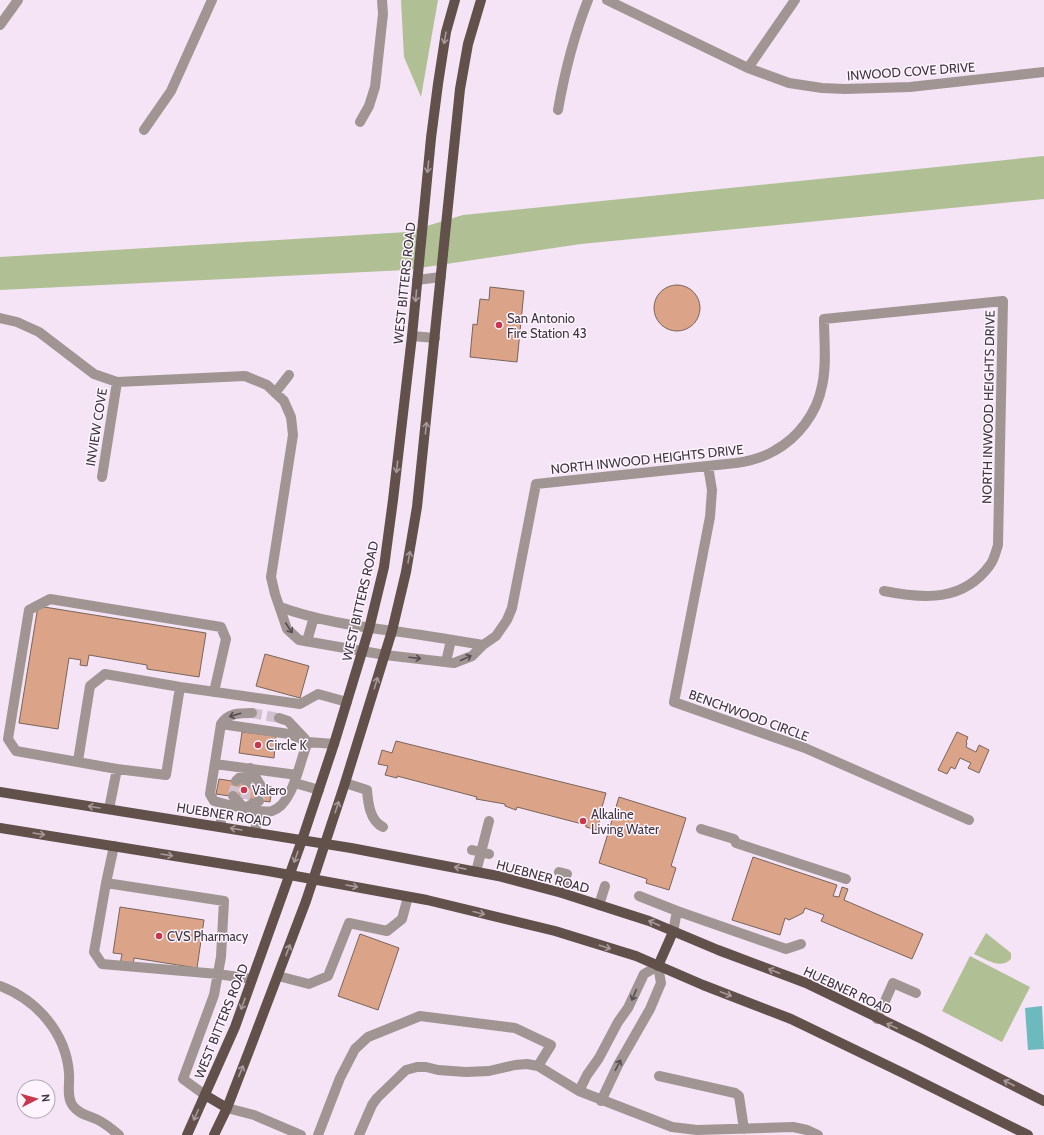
<svg xmlns="http://www.w3.org/2000/svg" width="1044" height="1135" font-family="Cabin,sans-serif">
<rect width="100%" height="100%" fill="#f4e4f6"/>
<!-- green -->
<path fill="#b0c094" d="M401,0H438L421,97L404,57Z
M1044,156V199L581,244L406,270L0,290V257L407,232L463,215Z
M986,933L1011,953V959C1000,970 986,959 974,954Z
M970,956L1030,987L1002,1042L942,1011Z"/>
<!-- water -->
<path fill="#6cbabe" d="M1042,1006L1044,1049L1028,1050L1025,1008Z"/>
<!-- building -->
<path fill="#dba388" stroke="#78655b" d="M654 308a23 23 0 1 1 46 0a23 23 0 1 1-46 0Z
M490,287L524,291L517,362L470,357L473,324L477,325L480,299L489,300Z
M38,606L206,633L199,677L147,669V665L89,655L87,666L80,665L81,660L69,658L58,729L19,723Z
M265,654L309,666L300,698L256,686Z
M242,732L276,736L274,758L239,753Z
M957,732L968,737L966,742L967,743L966,747L976,752L979,745L989,750L979,773L968,768L971,763L960,758L955,769L951,767L947,774L938,770Z
M396,741L606,793L599,818H600L597,830L586,827V825L517,807L516,810L505,806V804L476,799L477,797L397,776V778L385,775L388,766L378,764L382,750L392,753Z
M219,779L272,787L270,802L216,794Z
M619,797L686,818L671,866L676,868L669,890L646,883L647,879L599,863Z
M753,857L837,885L833,896L839,897L842,887L848,889L844,900L923,934L912,959L821,921L824,915L805,908L803,913L789,920L785,918L780,935L732,920Z
M120,907L204,920L197,968L134,958L133,966L120,964L122,954L113,953Z
M360,934L399,948L378,1010L338,996Z"/>
<g fill="none" stroke-linecap="round" stroke-linejoin="round">
<!-- minor-tunnel -->
<path stroke="#d0c1d1" stroke-width="10" stroke-dasharray="10 5" stroke-linecap="butt" d="M252,713L279,718
M233,796L236,781
M245,799L247,783
M259,801L261,786"/>
<!-- minor -->
<path stroke="#a09592" stroke-width="10" d="M607,0L748,68L789,83L822,88L845,89L910,87L1044,72
M0,25L18,0
M748,68L795,0
M558,110C565,70 573,38 588,0
M360,122L369,106L375,87L383,14L382,0
M144,130L171,91L212,0
M417,280L441,277
M0,318L17,322L39,332L94,374L117,382L245,376L267,385L284,401L291,417L293,435L271,577L275,594L287,629L299,640L385,655L454,663L472,656L483,645L496,636L507,620L512,608L536,484L736,463C749,461 762,458 774,451C798,438 817,413 822,386C827,365 824,341 824,319L1003,301L998,545C996,551 994,560 990,565C963,602 924,599 884,591
M412,336L435,338
M275,393L289,375
M708,466L712,490L710,517L674,702L805,748L969,820
M102,477L117,382
M280,607C316,620 354,626 393,631C423,635 453,640 483,645
M307,641L314,617
M446,662L451,640
M180,687L166,775L117,769L16,751L8,739L29,610L50,599L221,627L226,639L214,692
M279,718L288,721L305,739
M221,724L289,734L308,742
M78,761L90,686L105,674L180,687L300,704L318,694L347,702
M215,764L297,775
M250,768L261,786
M236,781L250,768
M247,783L250,768
M295,783L319,790
M345,783L367,790C368,803 370,821 383,827
M233,796L244,808
M229,805L214,801L210,794L221,724C228,713 239,713 252,713
M244,808L259,801
M109,809L117,769
M220,827L222,814L229,805C237,807 266,813 272,811C294,804 299,761 308,742L334,744
M701,829L734,839L736,843L846,879
M255,833L258,810
M114,846L106,883L224,901L221,957L214,995L183,1079L205,1095
M472,850L489,854
M476,872L489,821
M559,872L567,874
M106,883L94,952L102,964L218,974L252,979
M562,893L565,881
M639,896L677,911
M599,905L605,886
M673,932L677,911L786,949L801,944
M278,976L309,984L328,976L349,923L387,931L402,919L408,897
M0,986C37,1000 66,1033 69,1073C70,1083 66,1097 73,1106C79,1114 87,1115 96,1119C105,1123 112,1129 119,1135
M877,1019L893,983L916,993
M659,1076L735,1093L739,1096L744,1129
M579,1091L587,1075L599,1058L618,1022L628,1008L644,974L658,966L661,983L650,1009L618,1065L601,1101
M227,1108L254,1115L301,1135
M318,1135L340,1078L355,1049L368,1037L420,1016L515,1028L551,1045L538,1066
M359,1135L372,1105L377,1098L406,1070L417,1067H426L438,1070L466,1072L489,1071L515,1065L527,1064L538,1066L579,1091L672,1127L697,1130L793,1127L807,1130L818,1135"/>
<!-- major -->
<path stroke="#62504b" stroke-width="10" d="M0,792L351,848L498,876L562,893L649,921L718,950L806,983L922,1039L1044,1101
M0,828L268,871L427,900L555,931L636,956L703,985L791,1019L905,1074L1028,1135
M658,966L673,932
M205,1095L227,1108
M187,1135L235,1027L302,840L334,744L369,629L384,567L393,500L412,336L431,138L438,84L446,32L455,0
M214,1135L227,1108L249,1051L306,901L345,783L392,631L406,572L417,507L460,89L468,44L481,0"/>
</g>
<!-- one-way arrows -->
<defs><path id="oneway-shaft" d="M-6 0H5M1.5-3L5.5 0L1.5 3" fill="none" stroke-width="1.6" stroke-linecap="round" stroke-linejoin="round"/></defs>
<g stroke="#a89a9c">
<use href="#oneway-shaft" transform="translate(445 38) rotate(100)"/>
<use href="#oneway-shaft" transform="translate(428 167) rotate(96)"/>
<use href="#oneway-shaft" transform="translate(416 296) rotate(95)"/>
<use href="#oneway-shaft" transform="translate(426 428) rotate(-84)"/>
<use href="#oneway-shaft" transform="translate(397 467) rotate(96)"/>
<use href="#oneway-shaft" transform="translate(409 557) rotate(-80)"/>
<use href="#oneway-shaft" transform="translate(376 683) rotate(-73)"/>
<use href="#oneway-shaft" transform="translate(94 807) rotate(-171)"/>
<use href="#oneway-shaft" transform="translate(337 807) rotate(-72)"/>
<use href="#oneway-shaft" transform="translate(236 829) rotate(-171)"/>
<use href="#oneway-shaft" transform="translate(39 834) rotate(9)"/>
<use href="#oneway-shaft" transform="translate(167 855) rotate(9)"/>
<use href="#oneway-shaft" transform="translate(296 857) rotate(109)"/>
<use href="#oneway-shaft" transform="translate(460 868) rotate(-169)"/>
<use href="#oneway-shaft" transform="translate(352 886) rotate(10)"/>
<use href="#oneway-shaft" transform="translate(479 913) rotate(14)"/>
<use href="#oneway-shaft" transform="translate(654 923) rotate(-156)"/>
<use href="#oneway-shaft" transform="translate(605 947) rotate(18)"/>
<use href="#oneway-shaft" transform="translate(288 950) rotate(-69)"/>
<use href="#oneway-shaft" transform="translate(774 971) rotate(-159)"/>
<use href="#oneway-shaft" transform="translate(726 994) rotate(21)"/>
<use href="#oneway-shaft" transform="translate(243 1004) rotate(110)"/>
<use href="#oneway-shaft" transform="translate(892 1026) rotate(-155)"/>
<use href="#oneway-shaft" transform="translate(241 1071) rotate(-68)"/>
<use href="#oneway-shaft" transform="translate(1009 1083) rotate(-153)"/>
<use href="#oneway-shaft" transform="translate(196 1115) rotate(114)"/>
</g>
<g stroke="#564e53">
<use href="#oneway-shaft" transform="translate(289 628) rotate(57)"/>
<use href="#oneway-shaft" transform="translate(415 658) rotate(7)"/>
<use href="#oneway-shaft" transform="translate(466 658) rotate(-25)"/>
<use href="#oneway-shaft" transform="translate(235 715) rotate(164)"/>
<use href="#oneway-shaft" transform="translate(634 995) rotate(113)"/>
<use href="#oneway-shaft" transform="translate(618 1065) rotate(-63)"/>
</g>
<!-- markers -->
<g fill="#c8374c" stroke="#fef4ff" stroke-width="1.5">
<circle cx="499" cy="325" r="4"/>
<circle cx="258" cy="745" r="4"/>
<circle cx="244" cy="790" r="4"/>
<circle cx="583" cy="821" r="4"/>
<circle cx="159" cy="936" r="4"/>
</g>
<g text-anchor="middle" dominant-baseline="central" stroke-width="3" stroke-linejoin="round" paint-order="stroke">
<!-- street labels -->
<g font-size="13" fill="#3e373e" stroke="#fef4ff">
<text transform="translate(911 71) rotate(-4)">INWOOD COVE DRIVE</text>
<text transform="translate(404 283) rotate(-84)">WEST BITTERS ROAD</text>
<text transform="translate(988 407) rotate(-89)">NORTH INWOOD HEIGHTS DRIVE</text>
<text transform="translate(96 427) rotate(-81)">INVIEW COVE</text>
<text transform="translate(647 459) rotate(-6)">NORTH INWOOD HEIGHTS DRIVE</text>
<text transform="translate(360 601) rotate(-77)">WEST BITTERS ROAD</text>
<text transform="translate(749 715) rotate(20)">BENCHWOOD CIRCLE</text>
<text transform="translate(224 814) rotate(9)">HUEBNER ROAD</text>
<text transform="translate(543 876) rotate(15)">HUEBNER ROAD</text>
<text transform="translate(848 990) rotate(25)">HUEBNER ROAD</text>
<text transform="translate(221 1021) rotate(-68)">WEST BITTERS ROAD</text>
</g>
<!-- poi labels -->
<g font-size="13" fill="#3e373e" stroke="#fef4ff" text-anchor="start">
<text x="507" y="318">San Antonio<tspan x="507" dy="15">Fire Station 43</tspan></text>
<text x="266" y="745">Circle K</text>
<text x="252" y="790">Valero</text>
<text x="591" y="814">Alkaline<tspan x="591" dy="15">Living Water</tspan></text>
<text x="167" y="936">CVS Pharmacy</text>
</g>
</g>
<!-- north arrow -->
<g transform="translate(36 1099) rotate(84)"><circle r="19" fill="#fef4ff" stroke="#b1a8b2"/>
<path d="M0-3L7 15L0 10L-7 15Z" fill="#c8374c"/>
<text y="-6" font-size="11" font-weight="bold" text-anchor="middle" fill="#3e373e">N</text>
</g>
</svg>
